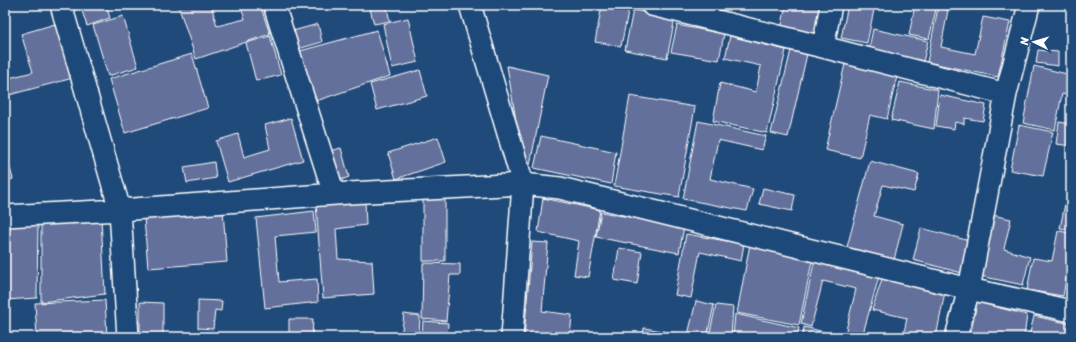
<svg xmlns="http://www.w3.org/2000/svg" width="1076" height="342" font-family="Sriracha,sans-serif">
<rect width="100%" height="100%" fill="#1f4a7a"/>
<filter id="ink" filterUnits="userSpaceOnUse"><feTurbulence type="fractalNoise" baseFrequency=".025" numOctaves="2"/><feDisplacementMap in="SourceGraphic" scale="8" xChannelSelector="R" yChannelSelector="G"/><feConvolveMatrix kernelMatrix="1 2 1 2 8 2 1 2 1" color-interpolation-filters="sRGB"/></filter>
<g filter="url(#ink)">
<!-- building -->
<path fill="#646f9b" stroke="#fff" d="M80,5H106L110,18L87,26Z
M178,5H211L217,26L245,19L240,5H260L270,34L196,59Z
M369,5H386L390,21L374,24Z
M602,5H614L629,8L621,46L595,42Z
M786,5H825L819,35L781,29Z
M848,5H875L867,43L841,38Z
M915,5H937L929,39L909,35Z
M938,8L948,10L941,47L975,54L983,17L1010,22L998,77L927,62Z
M633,10L675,18L667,58L625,50Z
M123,16L138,67L108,76L93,25Z
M408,18L418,62L392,68L383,24Z
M55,24L73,78L5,96V79L33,72L21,34Z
M318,24L322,42L298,49L293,31Z
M677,25L724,34L719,60L671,52Z
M873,29L928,41L923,62L869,49Z
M377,30L390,76L313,102L300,51Z
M270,36L281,75L256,81L246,43Z
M730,36L786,50L767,133L713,121L720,83L756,92L761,66L725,58Z
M791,50L807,54L788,137L771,133Z
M1038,50L1058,52V66L1036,63Z
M192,54L208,108L125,133L109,79Z
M845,64L897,76L887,119L870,115L860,158L825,150Z
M507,66L548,75L530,165L517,161L518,133Z
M1034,66L1071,75V96L1062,94L1055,130L1023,123Z
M420,70L427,96L377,110L370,84Z
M900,82L938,90L934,129L891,120Z
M940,95L986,105L983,121L964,118V124L955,122L954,129L936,126Z
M630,96L695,107L679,197L614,186Z
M291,118L303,160L228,182L216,141L238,134L244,157L270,149L265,125Z
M698,121L766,136L762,150L718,140L710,179L753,189L747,211L683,199Z
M1059,122L1071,124V146L1056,144Z
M1019,125L1053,132L1043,176L1010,170Z
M541,136L616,152L611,184L534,168Z
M438,137L446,162L396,179L388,153Z
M341,148L349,177L338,181L329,151Z
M5,150L13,179L5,182Z
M870,161L919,174L914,192L883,185L874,216L903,224L894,260L847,247Z
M214,162L216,178L187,183L184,167Z
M763,188L795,195L792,211L759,204Z
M1068,189L1071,190V230L1060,228Z
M423,198H445V261H423Z
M543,198L600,210L588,277L574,275L579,241L538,232Z
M365,201L366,225L336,229L338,259L372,261L374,294L323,298L316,204Z
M223,211L227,262L148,268L144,218Z
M314,211L316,232L275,236L279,282L317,279L318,302L265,308L256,218Z
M601,212L684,227L679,253L596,237Z
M992,215L1011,219L1004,249L1030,257L1023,285L980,276Z
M101,218L105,294L41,302V220Z
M5,222L38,223L37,298L5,300Z
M921,228L970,241L962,273L913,260Z
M1058,231L1071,233V252L1063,296L1027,290L1033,258L1052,261Z
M686,234L744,244L741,261L700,252L691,298L675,295Z
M532,242L548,243L542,311L572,315L570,337H524Z
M750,244L813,256L799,325L737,313Z
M619,248L642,252L637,284L614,280Z
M815,258L880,273L862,337L845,334L856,289L823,281L811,327L801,324Z
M423,263L460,264V275H450L446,321L422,319Z
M1070,276H1071V298L1066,297Z
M882,279L945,292L936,337H903L907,318L872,310Z
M105,300L107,337H37L35,303Z
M198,300L222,301L221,311L215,310L213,329L198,328Z
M696,301L714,305L707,337H643L644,328L688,335Z
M140,302L163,303V337H140Z
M977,302L1027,315L1024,337H970Z
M716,305L733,307L731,337H709Z
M404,314L420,316L419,337H401Z
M735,314L799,328L797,337H733Z
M1034,316L1071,324V337H1029Z
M289,319H313L312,337H289Z
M423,321L448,323L447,337H422Z
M804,327L845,337H802Z"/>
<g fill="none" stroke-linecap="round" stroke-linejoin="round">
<!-- minor casing -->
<g stroke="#fff" stroke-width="24">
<path id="minor" d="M61,5L120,210L128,337
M274,5L334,194
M470,5L523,184L512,337
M652,5L823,47L1006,94
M823,47L831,5
M5,216L120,210L349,193L523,184L560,188L969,289L1071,311
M956,337L969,289L1006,94L1029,5"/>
</g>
<!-- minor -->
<use href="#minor" stroke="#1f4a7a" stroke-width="21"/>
</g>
</g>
<!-- margin -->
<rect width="1076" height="342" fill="none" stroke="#1f4a7a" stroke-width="20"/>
<rect x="10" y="10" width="1056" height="322" fill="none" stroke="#fff" stroke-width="1.5" filter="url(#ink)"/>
<!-- north arrow -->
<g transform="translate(1034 42) rotate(275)" stroke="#1f4a7a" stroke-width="3" paint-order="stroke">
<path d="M0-3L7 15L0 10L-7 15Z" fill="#ffffff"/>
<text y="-6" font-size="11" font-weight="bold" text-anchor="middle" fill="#ffffff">N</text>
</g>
</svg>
